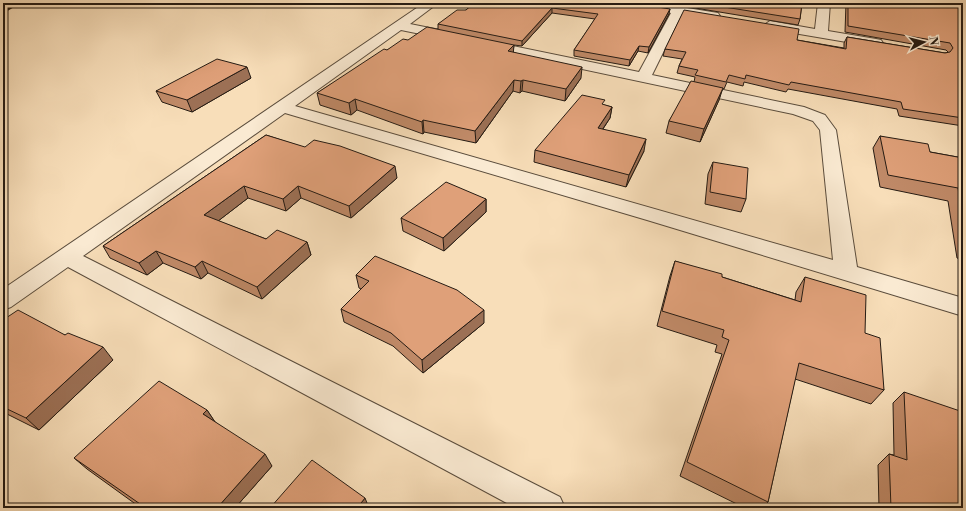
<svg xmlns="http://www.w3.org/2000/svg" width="966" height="511" font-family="'Libre Bodoni',serif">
<rect width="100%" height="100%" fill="#f8deb9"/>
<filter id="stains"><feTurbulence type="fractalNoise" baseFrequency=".005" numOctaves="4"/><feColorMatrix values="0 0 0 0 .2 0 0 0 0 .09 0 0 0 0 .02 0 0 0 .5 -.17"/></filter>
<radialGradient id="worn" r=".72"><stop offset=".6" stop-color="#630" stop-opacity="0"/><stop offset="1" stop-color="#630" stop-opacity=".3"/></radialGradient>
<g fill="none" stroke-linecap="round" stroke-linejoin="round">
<!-- street casing -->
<g stroke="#5a4c3c" stroke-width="2">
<path id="street" d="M424,3H438L410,24L455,33L457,36L455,39L450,40L401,30L295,106L833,260L820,130L813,121L793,114L484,48L479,47L477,44L479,41L484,40L639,72L671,13L634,7L628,3H656L718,13L720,16L714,20L682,14L652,75L804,107L825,115L836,130L857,267L963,298V316L647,220L285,113L83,256L560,497L565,508H516L68,267L11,307L3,310V289Z
M818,3H830L828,31L876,39L881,40L883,43L881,46L876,47L770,29L764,25L770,21L815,29Z"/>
</g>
<!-- street -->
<use href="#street" fill="#faead2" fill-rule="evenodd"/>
<!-- rail casing -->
<g stroke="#251b13" stroke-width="3">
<path id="rail" d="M3,12L18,3"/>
</g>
<!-- rail -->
<use href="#rail" stroke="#faead2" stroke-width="2" stroke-dasharray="5.5" stroke-linecap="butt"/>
</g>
<!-- wall -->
<path fill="#c08a68" stroke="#251b13" d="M474,3L669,14L648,53L638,51L629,66L574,56V50L595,19L552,13L522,46L514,45L513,52L581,78L565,101L522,91L520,93L513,91L476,143L424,132L423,134L357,110L351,115L320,105L317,93L387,50L438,29V24L466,10Z
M665,3H802L800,19L798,25Z
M846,3H934L963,7V126L899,116L897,109L788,89L786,92L744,82L743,86L727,82L724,89L722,88L719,100L700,142L666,133L669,121L694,82L695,77L677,73L679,66L682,59L663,56L665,49L797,40L844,48V43L847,37L945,53L948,52L946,50L845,32Z
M251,78L192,112L162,102L156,91Z
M604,105L612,107L610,118L603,129L644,151L626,187L534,162L535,150Z
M266,135L397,178L351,218L301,198L286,211L248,198L218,221L266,239L307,242L311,255L262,299L208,273L201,279L163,263L147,275L110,258L103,246Z
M880,136L930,152L963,158V260L957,258L948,201L880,187L873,148Z
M713,162L746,199L741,212L705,204L708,174Z
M486,199V212L444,251L403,231L401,218Z
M675,261L722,277L795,300L796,292L805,277L865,333L884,390L871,404L795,379L768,502L762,508H745L680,476L722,354L715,352L717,345L657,326L670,276Z
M356,275L484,323L423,373L393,346L344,322L341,309L361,289L359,288Z
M3,320L65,335L113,360L39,430L3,412Z
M904,392L963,508H879L878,465L889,454L894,455L893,403Z
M207,410L215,422L272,466L235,508H141L87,469L74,458Z"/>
<!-- shaded-wall -->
<path fill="#9c7055" stroke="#251b13" d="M552,8V13L522,46V41Z
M670,9L669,14L648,53L649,47Z
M514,45L513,56L508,51Z
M639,46L638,51L629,66L630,60Z
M247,67L251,78L192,112L187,100Z
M582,67L581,78L565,101L566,89Z
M514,80L513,91L476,143L475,131Z
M523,80L522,91L520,93L521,81Z
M723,88L719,100L700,142L704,129Z
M355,99L357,110L351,115L349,103Z
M612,107L610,118L596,139L598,128Z
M423,120L424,132L423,134L422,122Z
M646,139L644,151L626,187L629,175Z
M395,166L397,178L351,218L349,206Z
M244,186L248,198L209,228L204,215Z
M298,186L301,198L286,211L283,199Z
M486,199V212L444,251L443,238Z
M307,242L311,255L262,299L257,287Z
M156,251L163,263L147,275L139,263Z
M202,261L208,273L201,279L195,267Z
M484,310V323L423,373L422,360Z
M103,347L113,360L39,430L26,418Z
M207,410L215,422L203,414Z
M265,454L272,466L235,508H217Z
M365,498L369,508H357Z"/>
<!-- building -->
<path fill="#dfa079" stroke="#251b13" d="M474,3H634L670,9L649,47L639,46L630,60L574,50L598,14L552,8L522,41L438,24L457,10H466Z
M699,3H802L800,19Z
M848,3H934L963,7V118L903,109L901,102L791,82L789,85L746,75L745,79L729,75L726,82L695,75L698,70L679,66L686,52L665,49L684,10L799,29L797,40L846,49L847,37L945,53L950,52L953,48L950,43L848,26Z
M427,27L514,45L508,51L582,67L566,89L523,80L521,81L514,80L475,131L423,120L422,122L355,99L349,103L317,93L384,49L387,50L403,39L408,40Z
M217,59L247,67L187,100L156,91Z
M691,81L723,88L704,129L669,121Z
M582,95L605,100L602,104L612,107L598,128L646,139L629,175L535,150Z
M266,135L305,147L314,140L340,146L395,166L349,206L298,186L283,199L244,186L204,215L266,239L277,230L307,242L257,287L202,261L195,267L156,251L139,263L103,246Z
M880,136L928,144L930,152L963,158V218L958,188L888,175Z
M713,162L748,168L746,199L710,192Z
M446,182L486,199L443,238L401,218Z
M375,256L457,290L484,310L422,360L391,333L341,309L369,281L356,275Z
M675,261L722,274V277L801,302L805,277L866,295L865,333L880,338L884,390L799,363L768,502L687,462L729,340L722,337L724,330L662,311Z
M18,310L65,335L68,333L103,347L26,418L3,407V320Z
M159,381L207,410L203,414L265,454L217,508H141L143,506L74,458Z
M904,392L963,412V508H891L889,454L907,460Z
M312,460L365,498L357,508H270Z"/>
<!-- margin -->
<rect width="966" height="511" fill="none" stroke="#f8deb9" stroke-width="16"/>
<rect x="4" y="4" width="958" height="503" fill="none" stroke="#251b13" stroke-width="2"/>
<rect x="8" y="8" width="950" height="495" fill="none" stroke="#251b13"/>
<!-- north arrow -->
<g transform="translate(924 42) rotate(83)" stroke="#faead2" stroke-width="3" paint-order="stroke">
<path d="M0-3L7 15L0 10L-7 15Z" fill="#251b13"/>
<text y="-6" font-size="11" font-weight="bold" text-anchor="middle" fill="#251b13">N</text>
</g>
<rect width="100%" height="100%" filter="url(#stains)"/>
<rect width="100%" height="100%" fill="url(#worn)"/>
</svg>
